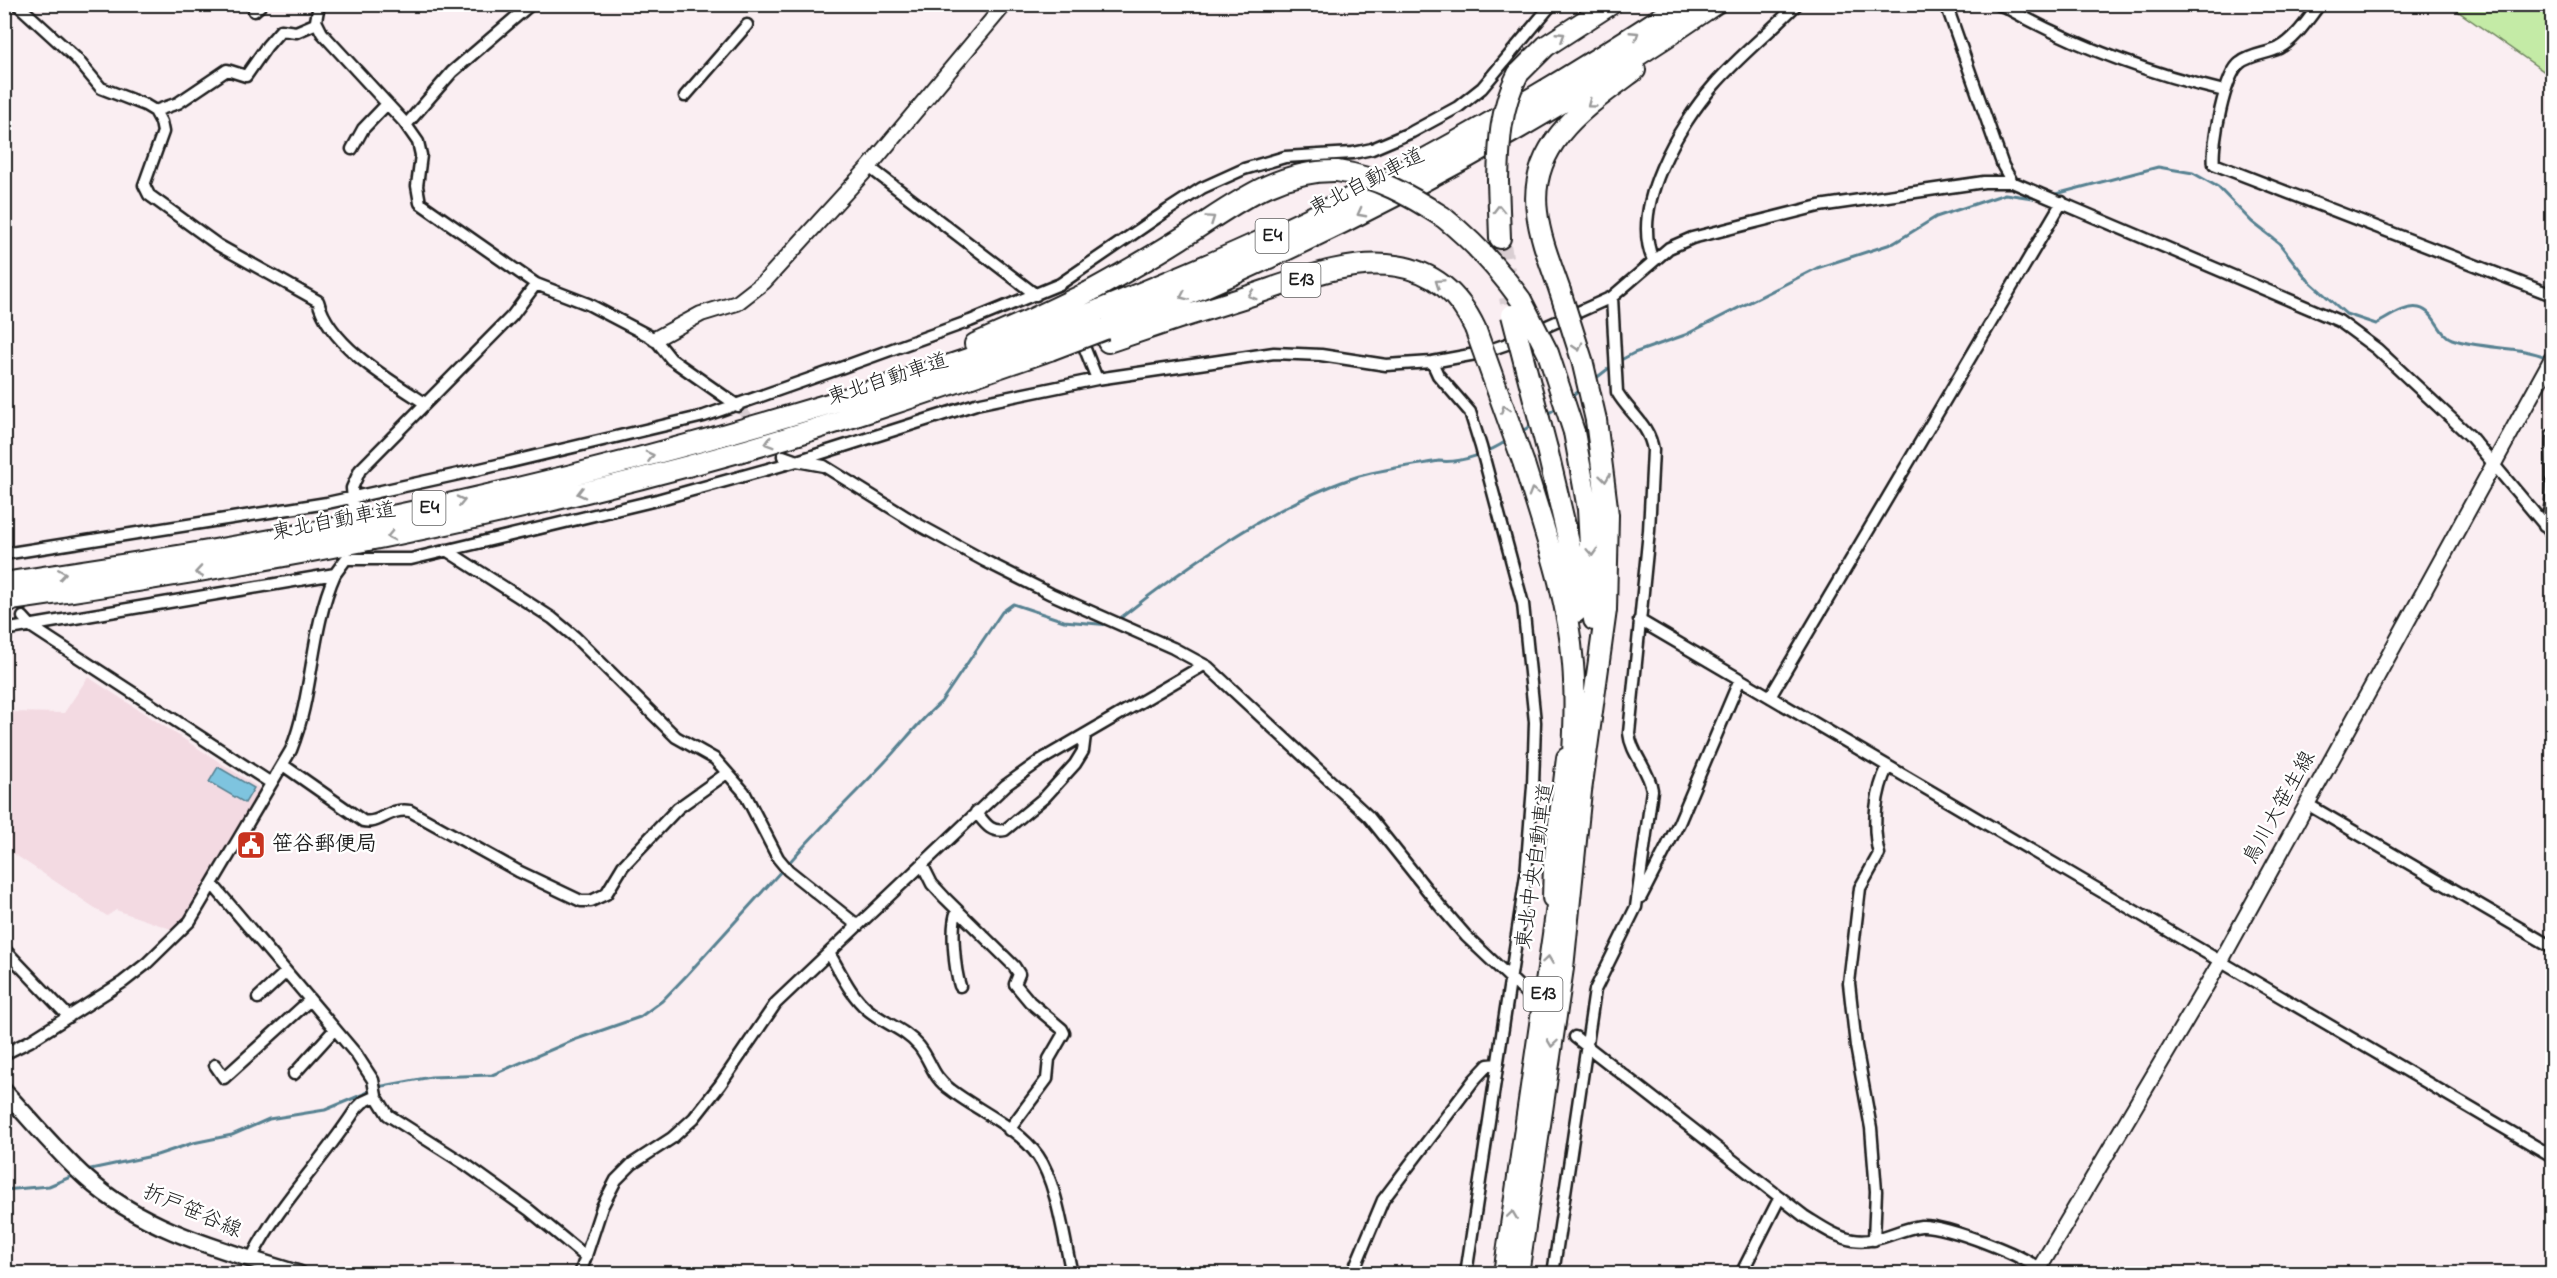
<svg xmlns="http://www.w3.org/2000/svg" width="2557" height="1278" font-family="'Indie Flower','Klee One',sans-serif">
<rect width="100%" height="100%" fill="#faeef2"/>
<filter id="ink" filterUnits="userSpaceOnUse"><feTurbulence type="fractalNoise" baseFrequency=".0167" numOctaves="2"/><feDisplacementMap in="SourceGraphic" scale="12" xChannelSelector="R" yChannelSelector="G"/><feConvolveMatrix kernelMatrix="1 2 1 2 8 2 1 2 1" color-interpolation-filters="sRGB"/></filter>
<g filter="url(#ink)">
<!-- built -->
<path fill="#f3dae2" d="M88,677L261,789L196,908L174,930L116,910L107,916L5,848L4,726L9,712L64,713Z"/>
<!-- green -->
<path fill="#c4eba6" stroke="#708461" stroke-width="1.5" d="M2449,5H2552V77Z"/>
<!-- water -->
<path fill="#7ec4df" stroke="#578191" stroke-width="1.5" d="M218,767L254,788L245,803L209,782Z"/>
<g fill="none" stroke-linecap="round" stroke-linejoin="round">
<!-- stream -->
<path stroke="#578191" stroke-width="3" d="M2052,195L2158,167L2193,173L2218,187L2252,222L2279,243L2308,280L2346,314L2376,324C2388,318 2405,305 2419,308C2436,312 2438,334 2452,339C2484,350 2518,345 2548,358
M1619,361L1634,353L1685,335L1817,268L1894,243L1936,217L2005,194L2040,199
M1595,379L1613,365
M1571,397L1582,389
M1546,415L1558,407
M1521,432L1533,424
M1118,620C1184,567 1273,505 1353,478C1380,469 1411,466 1439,461C1461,464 1490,452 1508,440
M788,864C818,829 852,797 884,763C903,743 920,720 941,702L1002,612L1013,604L1064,621L1110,625
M86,1170L157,1155L193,1143L232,1135L269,1119L325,1110L383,1086L431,1077L492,1075L574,1040L640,1017L662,1001L686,976L783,869
M4,1190L49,1186L75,1175"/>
<!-- minor-tunnel -->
<path stroke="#d9ced2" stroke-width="10" stroke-dasharray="10 5" stroke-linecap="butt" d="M741,410L783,456
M1525,992L1575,1037"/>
<!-- motorway-tunnel -->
<path stroke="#d9ced2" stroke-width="20" stroke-dasharray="20 10" stroke-linecap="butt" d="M1500,238L1510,303"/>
<!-- minor casing -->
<g stroke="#1c1c1c" stroke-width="15">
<path id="minor" d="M17,4L76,58L101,88L145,105L155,111L161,122L163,132L144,185L149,195L218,245L318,301C329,345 389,380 425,403
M319,4L316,21L322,33L404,122L418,142L421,155L417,186L420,203L536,284L588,304L655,339L671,359L738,406
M1946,4L2003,166L2012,182
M1996,4L2005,7C2073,45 2148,73 2224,91
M2320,4C2308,19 2296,39 2279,48C2267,54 2251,54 2240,63C2225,73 2211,146 2214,164L2552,295
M254,11L262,4
M685,96L747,25
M155,111L178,103L227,70L246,76L267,46L281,30L296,32L317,23
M406,125L452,72L531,4
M352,149L363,129L387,104
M869,167L1036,295
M1653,260C1630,207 1679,125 1714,85C1739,56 1770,32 1797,4
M1079,334L1097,379
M1432,362L1438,375L1470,412L1481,447L1523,604L1535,722L1533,786L1526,875L1466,1274
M783,456L797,461L976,404L1097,379L1274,353L1321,355L1386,365L1432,362L1481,353L1507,344L1612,297
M354,513L352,488L360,470L512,316L536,284
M2544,526C2557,500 2550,465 2552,435
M446,550L552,618L575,637L676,737L715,759L744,792L778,858L788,870L857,925
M4,554L327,503L468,472L704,416L835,370L970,321L1060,284L1168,210L1202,188L1244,169L1285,157L1353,153L1372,149L1412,132L1458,107L1482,88L1552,4
M23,617L32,627L271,783
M1639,620L2552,1156
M4,630L335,574L346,559H411L657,500L797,461L824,466L919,525L985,561L1051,594L1173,648L1208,667L1369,817L1440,906L1466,936L1525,992
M1770,697L2062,202
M283,765L363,821C379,825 390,807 410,811L518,871L581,901H591L606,894L623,866L678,808L727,773
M2307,804L2552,947
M976,812C985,823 990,833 1005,830L1045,797L1075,764L1083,751L1085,735
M923,866L932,884L945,898L1014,966L1019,974L1015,984L1030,1002L1062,1029L1064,1033L1049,1059L1047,1079L1009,1130
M213,885L356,1054L373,1080L376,1096L388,1115L465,1164L529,1210L586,1257
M1641,897L1679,823L1740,679
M957,911C950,926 955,971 960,986
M4,949L69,1017
M829,953C840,971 850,995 867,1009C883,1023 905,1029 919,1046C932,1062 931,1076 951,1090C978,1111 1018,1127 1038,1156C1057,1183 1064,1240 1072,1274
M258,998L286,972
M1575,1037L1804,1216C1819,1225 1835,1237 1853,1240C1878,1244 1897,1229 1921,1226C1943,1224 2031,1257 2045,1274
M4,1054L30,1041L123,982L146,964L190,921L291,750C314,693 310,630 335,574
M215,1065L224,1078L310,1000
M294,1074L335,1029
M1874,1240L1876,1191L1871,1128L1856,1046L1849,983L1860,888L1879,854C1872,826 1875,792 1888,766
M251,1259C278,1204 323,1161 356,1109L363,1102L376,1096
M580,1274L602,1207L616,1180L632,1164L672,1138L694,1118L720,1085L776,1003L1006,785L1041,760L1204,665
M1352,1274L1383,1200L1474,1080L1488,1065L1498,1064
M1553,1274L1595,990L1636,907L1652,790C1649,769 1631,754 1629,733L1649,531L1653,450C1649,424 1629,413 1617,392L1612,297L1669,248L1692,238L1819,206L1984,182H2012L2339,321L2377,349L2470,436L2552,534
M1741,1274L1780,1197"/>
</g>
<!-- tertiary casing -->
<g stroke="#1c1c1c" stroke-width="18">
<path id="tertiary" d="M655,339L701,314L737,303L764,282L869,167L1005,4
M2036,1274L2221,961L2552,358"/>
</g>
<!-- secondary casing -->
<g stroke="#1c1c1c" stroke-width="20">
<path id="secondary" d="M4,1091C31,1120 57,1152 86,1178C144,1231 226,1251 299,1274"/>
</g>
<!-- motorway casing -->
<g stroke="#1c1c1c" stroke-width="24">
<path id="motorway" d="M1518,74L1546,46L1611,4
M1498,181L1500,238
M1443,217C1473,241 1498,268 1521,300
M1560,291C1551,265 1540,239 1537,212C1528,143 1587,106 1635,70
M1089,292C1120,275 1150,258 1180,239C1232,207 1273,170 1337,171
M1099,310C1176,279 1254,246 1328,209C1451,149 1568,79 1682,4
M1105,329C1318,243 1526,135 1715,4
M1108,342C1154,326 1200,311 1246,297C1293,282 1348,258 1397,266C1435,272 1459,294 1475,328
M975,344L1032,319
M1574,432L1588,509L1594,620
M1547,449L1570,547L1576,612
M1524,464C1544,530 1568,595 1573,664C1576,700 1574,737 1572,773
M4,583C128,564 252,546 374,520C601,473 822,412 1039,334
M4,601C254,566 504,519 746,450C849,420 949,385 1050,350
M1553,898L1554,864L1567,758
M1504,1274L1560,886
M1518,1274L1563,968L1581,791L1606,610L1608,515L1596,420"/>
</g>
<!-- minor -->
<use href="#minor" stroke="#fff" stroke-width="10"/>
<!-- tertiary -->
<use href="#tertiary" stroke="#fff" stroke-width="14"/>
<!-- secondary -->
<use href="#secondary" stroke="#fff" stroke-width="15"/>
<!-- motorway -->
<use href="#motorway" stroke="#fff" stroke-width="20"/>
<!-- motorway-bridge casing -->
<g stroke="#1c1c1c" stroke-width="24" stroke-linecap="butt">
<path id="motorway-bridge" d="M1337,171C1377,177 1409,195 1443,217
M1498,181C1499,143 1500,108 1518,74
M1560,291L1582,360L1596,420
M1521,300L1548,353L1574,432
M1512,315L1547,449
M1032,319L1089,292
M1475,328L1524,464
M1039,334L1099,310
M1050,350L1105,329"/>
</g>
<!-- motorway-bridge -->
<use href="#motorway-bridge" stroke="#fff" stroke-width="20"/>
</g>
<!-- one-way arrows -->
<defs><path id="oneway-chevron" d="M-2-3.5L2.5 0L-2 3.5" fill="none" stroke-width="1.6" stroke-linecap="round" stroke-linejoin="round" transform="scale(1.5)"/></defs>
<g stroke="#999">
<use href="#oneway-chevron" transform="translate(1635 35) rotate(-33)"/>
<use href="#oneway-chevron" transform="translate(1561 36) rotate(-33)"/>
<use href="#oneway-chevron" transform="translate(1591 104) rotate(144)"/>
<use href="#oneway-chevron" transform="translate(1499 209) rotate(-91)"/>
<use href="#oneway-chevron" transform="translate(1361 213) rotate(152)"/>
<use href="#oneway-chevron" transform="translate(1211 219) rotate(-34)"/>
<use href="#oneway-chevron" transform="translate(1439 283) rotate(-146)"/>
<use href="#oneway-chevron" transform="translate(1252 295) rotate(162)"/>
<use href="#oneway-chevron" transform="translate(1184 296) rotate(156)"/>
<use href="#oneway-chevron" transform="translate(1578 347) rotate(73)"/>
<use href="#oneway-chevron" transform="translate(1505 409) rotate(-109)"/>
<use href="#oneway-chevron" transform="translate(769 443) rotate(163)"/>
<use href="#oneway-chevron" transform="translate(650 456) rotate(-14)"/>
<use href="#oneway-chevron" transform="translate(1605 478) rotate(83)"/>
<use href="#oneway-chevron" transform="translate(1533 492) rotate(-107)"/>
<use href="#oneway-chevron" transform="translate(581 493) rotate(166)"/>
<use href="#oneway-chevron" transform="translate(461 501) rotate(-13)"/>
<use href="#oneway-chevron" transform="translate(391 536) rotate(168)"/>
<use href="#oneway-chevron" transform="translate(1592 552) rotate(87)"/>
<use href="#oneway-chevron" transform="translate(199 572) rotate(171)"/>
<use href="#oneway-chevron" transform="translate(62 574) rotate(-9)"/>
<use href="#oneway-chevron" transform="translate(1548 960) rotate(-82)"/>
<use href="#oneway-chevron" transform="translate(1552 1043) rotate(98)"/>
<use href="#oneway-chevron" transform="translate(1512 1215) rotate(-82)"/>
</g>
</g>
<!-- icons -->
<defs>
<g id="civic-square" transform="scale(1.5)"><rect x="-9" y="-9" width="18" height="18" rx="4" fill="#c8321e" stroke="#fff"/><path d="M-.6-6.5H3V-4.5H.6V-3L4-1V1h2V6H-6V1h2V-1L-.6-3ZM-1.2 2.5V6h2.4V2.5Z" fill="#fff"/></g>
</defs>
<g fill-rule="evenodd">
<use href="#civic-square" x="251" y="845"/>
</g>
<g text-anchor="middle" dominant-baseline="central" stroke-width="5" stroke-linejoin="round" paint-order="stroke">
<!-- shield labels -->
<g fill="#fff" stroke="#606060" stroke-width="1.5">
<rect x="1255.5" y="219" width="33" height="34" rx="4.5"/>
<rect x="1281.5" y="263" width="39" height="34" rx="4.5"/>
<rect x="412.5" y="491" width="33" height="34" rx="4.5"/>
<rect x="1523.5" y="977" width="39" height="34" rx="4.5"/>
</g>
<g font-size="20" font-weight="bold" fill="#1c1c1c">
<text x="1272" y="236">E4</text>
<text x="1301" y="280">E13</text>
<text x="429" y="508">E4</text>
<text x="1543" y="994">E13</text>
</g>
<!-- street labels -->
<g font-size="21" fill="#1c1c1c" stroke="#fff">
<text transform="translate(1367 183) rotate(-27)">東北自動車道</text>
<text transform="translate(888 380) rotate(-18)">東北自動車道</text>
<text transform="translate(334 522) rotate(-11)">東北自動車道</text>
<text transform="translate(2280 808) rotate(-61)">鳥川大笹生線</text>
<text transform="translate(1536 866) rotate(-82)">東北中央自動車道</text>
<text transform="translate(192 1212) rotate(23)">折戸笹谷線</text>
</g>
<!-- poi labels -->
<g font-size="21" font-weight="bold" fill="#1c1c1c" stroke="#fff" text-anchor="start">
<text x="272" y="845">笹谷郵便局</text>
</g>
</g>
<!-- margin -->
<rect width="2557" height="1278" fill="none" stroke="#fff" stroke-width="24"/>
<rect x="12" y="12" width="2533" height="1254" fill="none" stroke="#1c1c1c" stroke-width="2" filter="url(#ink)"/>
</svg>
